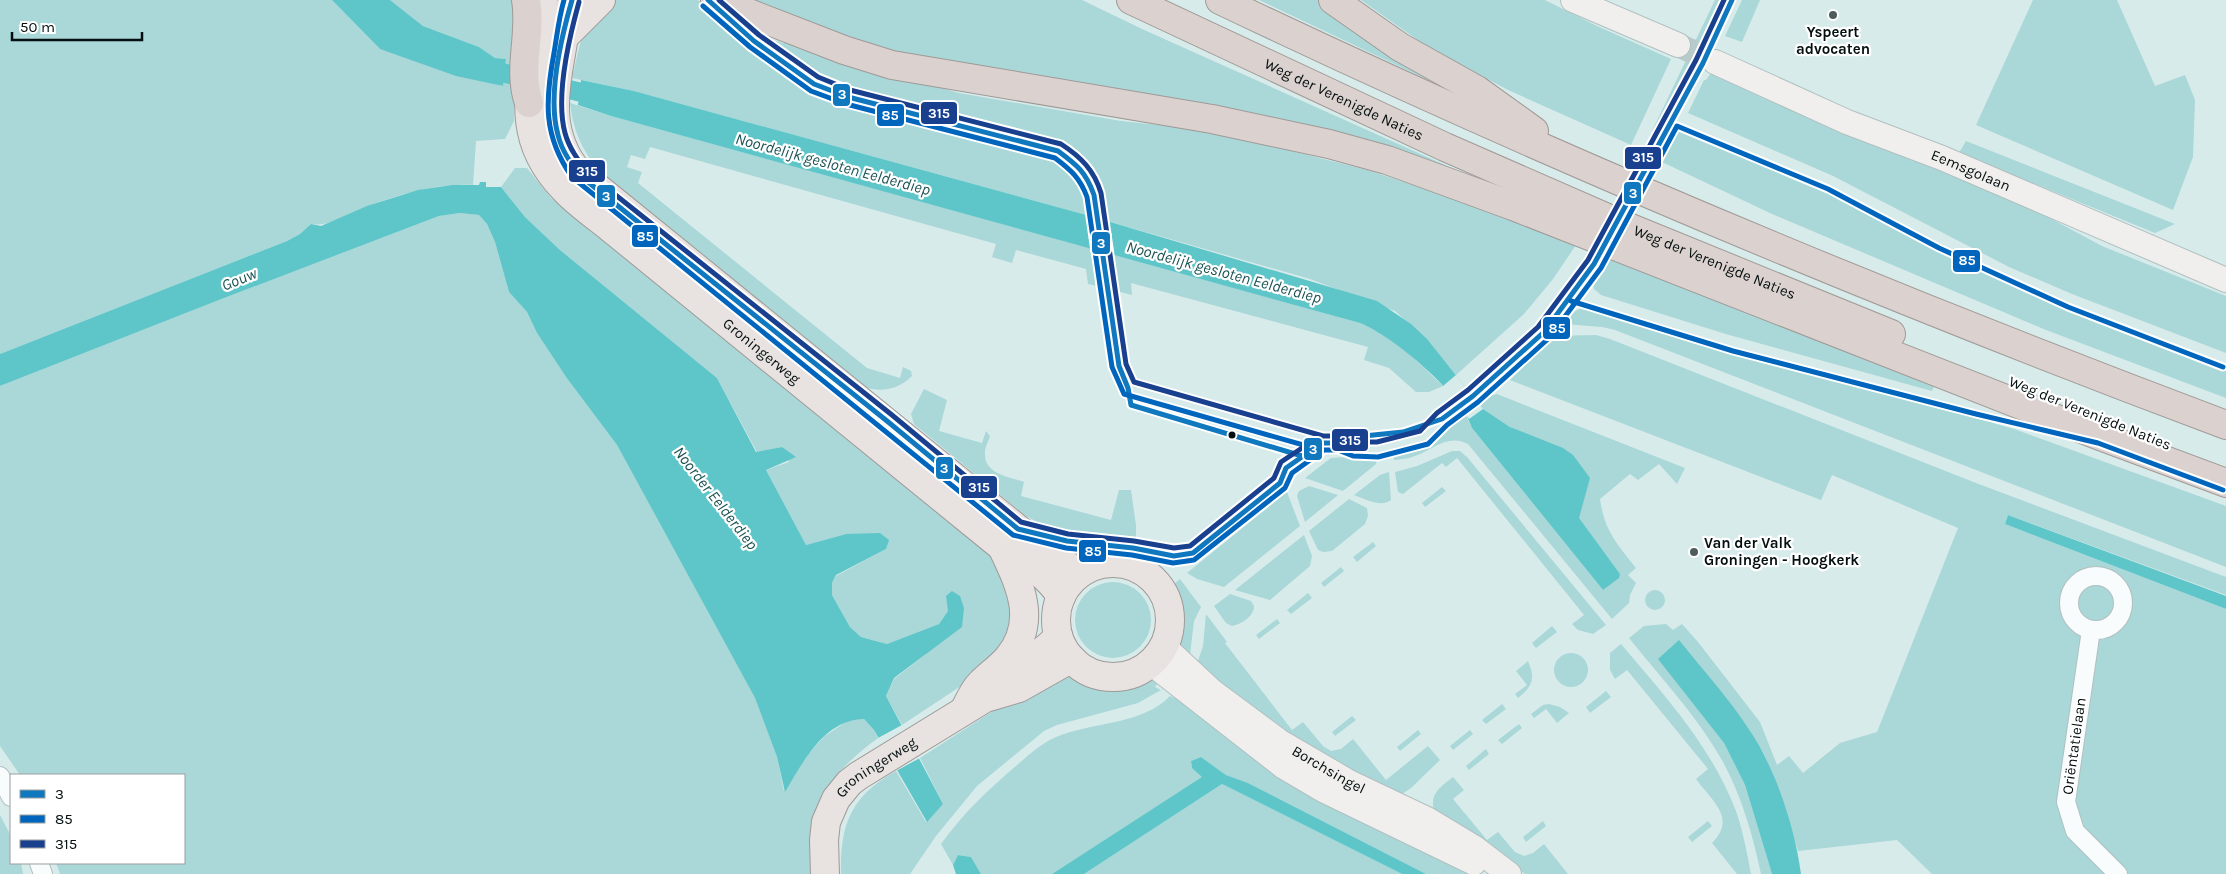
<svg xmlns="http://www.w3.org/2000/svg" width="2226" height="874" font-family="Karla,sans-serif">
<rect width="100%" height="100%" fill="#d8ebeb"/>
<!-- green -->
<path fill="#aad7d8" d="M0,0H332L380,49L502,86L506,59L495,58L479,47L423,26L390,0H518L514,121L505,139L476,141L473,185C436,183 400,194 366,207C349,214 330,227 311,224L300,234L287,241L0,354Z
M617,0H698L760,53L802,81L839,100L917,123L1055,155C1074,167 1085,184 1092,205H1089L1090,216L634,91L572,78C582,37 580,25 617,0Z
M751,0H1082L1142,29L1454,169L1448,174L881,50Z
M1259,0H1322L1428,74L1426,79Z
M1361,0H1545L1597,26L1671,59L1631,145L1508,90L1429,48Z
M1715,0H1722L1690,68L1656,132L1652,131Z
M1742,0H1760L1742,42L1725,36Z
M2033,0H2117L2155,86L2185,75L2195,100L2193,157L2173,210L1976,125Z
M757,35L783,43H795L851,62L959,93L1121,121L1194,129L1276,147L1371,171L1457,200L1576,245L1553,279L1524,314L1456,375L1427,340L1395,311L1310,279L1107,221L1104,204H1100C1098,178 1088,161 1066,147L877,100L840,88L805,72Z
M1711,73L1834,129L1843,127L2031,208L2102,246L2226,296V353L2072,294L2009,267L1833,176L1688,113L1704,80H1706Z
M570,103L611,116L1095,249L1097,271H1101L1102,287L1088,284L1086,269L1016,250L1012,263L992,257L996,244L650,147L645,159L631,155L627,167L642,172L638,183L867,368L900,378L903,367L911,371L912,376C899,389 882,393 864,387L598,169C581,149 573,129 570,103Z
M1690,129L1719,139L1802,174L2004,276L2068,305L2226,366V398L2046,330L1772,214L1662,162L1664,159L1659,157C1667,143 1672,131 1690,129Z
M1966,141L2175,224L2155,233L1959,153Z
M515,168H527L551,198L995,556L1015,605L1004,651L970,680L902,725L886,696L894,679L925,655L948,611L939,624L887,644L861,637L850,627L832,595V583L836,576L886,549L846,534L806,545L766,470L789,462L782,447L757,452L717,378L560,250L525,217L501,187Z
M460,213L479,215L487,224L495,242L509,292L527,312L537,333L566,377L617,445L755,698L777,757L784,791L805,757L825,736L850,719H864L874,730L878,738C848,760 817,789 811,828C809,843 811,859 811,874H60L56,863H184V775H20L0,746V386L219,300L439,216Z
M1111,254L1360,323C1394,336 1417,361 1443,386L1429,392H1416L1389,368L1364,360L1368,347L1131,283L1132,295L1113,290Z
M1611,258L1934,387L1932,391L1729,335L1601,295L1594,289L1593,280L1604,260L1609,262Z
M1589,307L2014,429L2226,506V567L1615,330L1602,327L1564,324C1571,313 1576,308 1589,307Z
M1596,335L1610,339L1976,483L2226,577V595L2008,515L2005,524L2226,609V874H1932L1897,840L1798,851L1773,774L1763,752L1659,659L1724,743L1745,785L1772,874H1761C1753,836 1742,797 1723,762C1698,717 1661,678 1629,638L1644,626L1666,624L1673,630L1682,624L1698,642L1760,722L1777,765L1789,756L1803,773L1840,743L1877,732L1958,528L1832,475L1821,500L1510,380L1553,336Z
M924,389L947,400L939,431L982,443L986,431L990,436C988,442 984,449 985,455C985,474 1010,477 1024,482L1021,496L1111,520L1119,490H1131L1136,525V539C1097,540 1061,536 1026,516L914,424L911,414Z
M1497,394L1685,468L1677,484L1659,464L1638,480L1630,474L1600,499C1604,530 1617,544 1636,568L1628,575L1636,583L1630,595L1629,603L1612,619L1468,444C1448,433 1432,450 1415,456C1408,459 1401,459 1394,460V455C1422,451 1443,430 1465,414L1472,428L1603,590L1620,574L1578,518L1533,437L1510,427L1483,409L1479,403L1485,397Z
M1452,451H1460L1467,457L1606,625L1593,634L1578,630L1572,624L1584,615L1457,458L1446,467L1442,463L1403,494L1398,492L1395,472L1417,466Z
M1378,455L1376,464L1343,491L1305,478L1331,458Z
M1389,472L1391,500C1381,508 1365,499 1354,495L1380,475Z
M1309,486L1338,495L1305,522L1297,496L1299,491Z
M1442,487L1446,491L1425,507L1422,503Z
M1287,492L1300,526L1224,587L1197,579L1187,573Z
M1349,499L1367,508L1368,516L1365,524L1332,551L1323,552L1318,550L1309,531Z
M1304,535L1312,556L1310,566L1270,600L1235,590Z
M1373,542L1376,546L1357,562L1353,557Z
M1341,567L1344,571L1324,587L1321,583Z
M1180,579L1201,607L1194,621L1190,655L1187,650L1182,654L1177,640V615L1173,590L1174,584Z
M1075 620a38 38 0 1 1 76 0a38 38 0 1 1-76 0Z
M1645 600a10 10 0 1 1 20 0a10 10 0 1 1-20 0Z
M1308,593L1312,598L1291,614L1287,610Z
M1230,594L1251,601L1254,606C1254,616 1242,624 1232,626L1226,623L1214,606Z
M1206,614L1227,642L1225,643L1292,730L1303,722L1323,746L1331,751L1341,749L1353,739L1386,780L1428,746L1440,760L1411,788L1402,794L1326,763L1200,672L1204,666L1198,661L1203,646Z
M1277,619L1280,623L1259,639L1256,635Z
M1552,626L1557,632L1536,648L1532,643Z
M1621,644C1665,696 1711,746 1736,811C1743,831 1747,853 1751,874H1737L1712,843C1737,818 1712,801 1696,779L1708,769L1627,670L1615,679L1610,670V653Z
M1554 670a17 17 0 1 1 34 0a17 17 0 1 1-34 0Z
M1528,661C1536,679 1532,687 1518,698L1515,694L1527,685L1516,671Z
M1064,672L1076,674L1101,683L1112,685L1143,679L1159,681L1155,687L1161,690L1138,703L1057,725L1044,731L977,786L936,836L910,874H841C840,824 851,796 896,771L926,822L943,804L920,758L1024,691Z
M1606,691L1611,697L1590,713L1586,707Z
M1180,693L1424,846L1481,874H1426L1248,783L1226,775L1201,757L1191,761L1192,768L1203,777L1052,874H981L971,857L958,855L953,865L941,844C964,812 988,790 1017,765C1031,753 1044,741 1061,735C1097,722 1143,724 1170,696L1177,699Z
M1502,704L1506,709L1486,724L1482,720Z
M1549,704L1560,707L1569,713L1557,723L1546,709L1534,718L1531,714L1543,705Z
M1352,716L1356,720L1335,736L1332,732Z
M1519,724L1522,728L1502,744L1498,740Z
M1418,730L1421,734L1400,751L1397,747Z
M1470,730L1473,734L1453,750L1450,746Z
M1486,749L1489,754L1469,770L1466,766Z
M1453,777L1464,790L1453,799L1487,840L1498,832L1515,852L1524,856L1533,853L1544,844L1568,874H1525L1435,813C1428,795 1440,787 1453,777Z
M1222,784L1402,874H1084Z
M0,815L11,836V863H21L23,874H0Z
M1543,821L1546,826L1526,842L1523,837Z
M1708,821L1712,826L1692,842L1688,837Z"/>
<!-- water -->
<path fill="#5ec6c8" d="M332,0H390L423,26L479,47L495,58L506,59L503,86L456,76L380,49Z
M581,80L634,91L1090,216L1377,301L1411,324L1427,339L1483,409L1510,427L1563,448L1573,455L1590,478L1579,518L1620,574L1619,578L1603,590L1472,428C1462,394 1393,336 1360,323L611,116L578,105Z
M480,182H486V187H501L525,217L560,250L717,378L756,452L782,447L796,457L766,470L806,545L846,534L880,533L889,540L886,549L836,575L832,583V595L850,627L861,637L887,644L939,624L948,611L946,596L952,591L960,596L964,608L962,627L894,678L886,696L943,804L927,822L874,730L864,719C825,719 802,763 785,792L777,757L755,698L617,445L566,377L537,333L527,312L509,292L495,242L487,224L479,215L460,213L439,216L219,300L0,386V354L287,241L300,234L311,224L321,226L367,206L418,190L452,185H479Z
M2008,515L2226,596V609L2005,524Z
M1679,640C1702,669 1728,697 1748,728C1775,766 1795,828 1801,874H1772L1745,785L1724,743L1658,659Z
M1201,757L1226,775L1248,783L1426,874H1402L1222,784L1084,874H1052L1202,777L1192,768L1191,761Z
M958,855L971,857L981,874H956L953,865Z"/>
<!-- pier -->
<path fill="#d8ebeb" d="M1090,213L1106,218L1111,256L1095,252Z
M1456,375L1483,409L1469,419L1443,386Z
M902,725L920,758L896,771L878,738Z"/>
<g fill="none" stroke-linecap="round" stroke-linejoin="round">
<!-- canal -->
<path stroke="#5ec6c8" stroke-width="19" d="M496,71L603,98"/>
<!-- secondary-tunnel -->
<path stroke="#b8caca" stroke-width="24" stroke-dasharray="24 12" stroke-linecap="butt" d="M1678,45L1715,62"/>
<!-- street casing -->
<g stroke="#b0c0c0" stroke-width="20">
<path id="street" d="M2069 603a27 27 0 1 1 54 0a27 27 0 1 1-54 0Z
M2091,630L2066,802L2075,831L2118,874
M0,776L11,797
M39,863L43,874"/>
</g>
<!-- secondary casing -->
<g stroke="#b0c0c0" stroke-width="26">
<g id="secondary">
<path d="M1573,0L1678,45"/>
<path id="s1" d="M1715,62L1847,122L1942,158L2226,280"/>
<path id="s2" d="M1166,642L1170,652L1213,692L1279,741L1349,782L1427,819L1475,848L1509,874"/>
<path d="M1148,665L1156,667L1284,767L1323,790L1474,863"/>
</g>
</g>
<!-- primary casing -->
<g stroke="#9f9a97" stroke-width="30">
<g id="primary">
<path id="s3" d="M543,0C538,72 505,128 564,189C577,203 593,214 608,226L1002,547C1022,560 1050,576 1061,597"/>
<path d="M572,0C567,17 564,36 561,54C553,97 548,136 578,172L1018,529L1072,569L1082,572"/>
<path d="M564,37L601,0"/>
<circle cx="1113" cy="620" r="57"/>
<path d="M1002,681C1018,663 1045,655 1058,636"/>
<path d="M966,707C970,699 974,690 980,684C989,675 999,668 1008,658C1039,621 1019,583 1002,547"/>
<path id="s4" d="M825,874L824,840L826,822L836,799L849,783L858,776L985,698L1019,688L1065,662L1073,660"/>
</g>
</g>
<!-- highway casing -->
<g stroke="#9f9a97" stroke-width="30">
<g id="highway">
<path d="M526,0C532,35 517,69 529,103"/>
<path d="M715,0L844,50L892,65L1212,119L1329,144L1387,160L1513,206L2100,436L2226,483"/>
<path id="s5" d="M1131,0L1445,147L1628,227L1891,334"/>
<path d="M1220,0C1549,157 1885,297 2226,425"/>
<path d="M1333,0L1400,47L1477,90L1534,131"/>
</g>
</g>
<!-- street -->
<use href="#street" stroke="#f9fcfc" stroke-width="18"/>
<!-- secondary -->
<use href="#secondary" stroke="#f1efee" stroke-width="24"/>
<!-- primary -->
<use href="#primary" stroke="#e8e2e1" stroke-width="28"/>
<!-- highway -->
<use href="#highway" stroke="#dbd1ce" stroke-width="28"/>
<!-- bus-1 casing -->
<g stroke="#fff" stroke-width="9">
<path id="bus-1" d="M572,0C561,38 547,96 558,135C562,152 572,165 583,178L887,421L1018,529L1067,541L1133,548L1174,556L1193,553L1280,483L1286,468L1322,443H1339L1354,437L1403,432L1442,419L1473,396L1544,332L1594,264L1703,63L1732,0
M708,0L754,41L814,84L848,97L1058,151C1077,165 1086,172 1094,195L1119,366L1128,388L1131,405
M1131,405L1302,456"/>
</g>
<!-- bus-2 casing -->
<g stroke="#fff" stroke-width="9">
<path id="bus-2" d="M564,0C559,17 557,35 554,53C545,101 543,136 572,177L1013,535L1066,548L1132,555L1173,563L1194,560L1285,488L1292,473L1324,450H1338L1353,456L1378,457L1428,444L1447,425L1478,402L1549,338L1601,268L1677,126L1828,189L1939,248L2068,307L2223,367
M703,6L750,47L811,91L846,104L1055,158C1071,170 1080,178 1087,197L1112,367L1124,394L1321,450H1340L1354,445
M1571,301L1733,351L1976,414L2098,443L2223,490"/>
</g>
<!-- bus-3 casing -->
<g stroke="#fff" stroke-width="9">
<path id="bus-3" d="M719,0L759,35L818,77L850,90L1061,144C1081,157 1094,170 1101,193L1126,364L1134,382L1323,436H1338L1348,431
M579,2C569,38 555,96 565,133C569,148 578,160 588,173L892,415L1021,522L1068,534L1134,541L1174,548L1190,546L1274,478L1281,462L1320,436H1340L1356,442H1377L1420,431L1437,413L1468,390L1538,327L1588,260L1696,60L1724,0"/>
</g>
<!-- bus-1 -->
<use href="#bus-1" stroke="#1078be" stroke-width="5"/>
<!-- bus-2 -->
<use href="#bus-2" stroke="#0065bd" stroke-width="5"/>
<!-- bus-3 -->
<use href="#bus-3" stroke="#19408f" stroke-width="5"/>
</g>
<!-- markers -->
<g fill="#4e5c5c" stroke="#fff" stroke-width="2">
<circle cx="1833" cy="15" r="5"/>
<circle cx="1694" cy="552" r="5"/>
</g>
<circle fill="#040f0f" stroke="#fff" stroke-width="2" cx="1232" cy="435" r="4.5"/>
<g text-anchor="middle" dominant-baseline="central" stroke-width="4.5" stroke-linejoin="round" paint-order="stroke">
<!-- poi labels -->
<g font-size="15" font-weight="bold" fill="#040f0f" stroke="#fff">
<text x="1833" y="32">Yspeert<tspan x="1833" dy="17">advocaten</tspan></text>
<text x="1704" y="543" text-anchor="start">Van der Valk<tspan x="1704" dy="17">Groningen - Hoogkerk</tspan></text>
</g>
<!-- street labels -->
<g font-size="15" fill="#040f0f" stroke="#fff">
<text stroke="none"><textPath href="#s5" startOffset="235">Weg der Verenigde Naties</textPath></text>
<text stroke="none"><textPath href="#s1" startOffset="278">Eemsgolaan</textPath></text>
<text stroke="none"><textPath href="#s5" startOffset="640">Weg der Verenigde Naties</textPath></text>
<text stroke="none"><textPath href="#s3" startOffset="455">Groningerweg</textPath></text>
<text transform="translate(2090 413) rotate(22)">Weg der Verenigde Naties</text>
<text transform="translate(2074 746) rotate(-82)">Oriëntatielaan</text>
<text stroke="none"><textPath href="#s4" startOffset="129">Groningerweg</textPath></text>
<text stroke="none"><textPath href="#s2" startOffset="209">Borchsingel</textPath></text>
</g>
<!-- water labels -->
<g font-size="16" font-style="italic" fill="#1b5354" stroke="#fff">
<text transform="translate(833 164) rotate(15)">Noordelijk gesloten Eelderdiep</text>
<text transform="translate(1224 272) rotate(15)">Noordelijk gesloten Eelderdiep</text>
<text transform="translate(239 279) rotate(-22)">Gouw</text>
<text transform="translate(716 498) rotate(52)">Noorder Eelderdiep</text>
</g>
</g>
<g stroke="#fff" stroke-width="2">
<rect x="832" y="83" width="19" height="24" rx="5" fill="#1078be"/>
<rect x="920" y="101" width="38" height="24" rx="5" fill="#19408f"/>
<rect x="876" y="103" width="29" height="24" rx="5" fill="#0065bd"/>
<rect x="1624" y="146" width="38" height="24" rx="5" fill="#19408f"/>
<rect x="568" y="159" width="38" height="24" rx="5" fill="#19408f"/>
<rect x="1623" y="181" width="19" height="24" rx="5" fill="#1078be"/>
<rect x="596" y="184" width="20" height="24" rx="5" fill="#1078be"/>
<rect x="631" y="224" width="28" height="24" rx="5" fill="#0065bd"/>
<rect x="1091" y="231" width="20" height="24" rx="5" fill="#1078be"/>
<rect x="1952" y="249" width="29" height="24" rx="5" fill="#0065bd"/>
<rect x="1542" y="316" width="29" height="24" rx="5" fill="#0065bd"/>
<rect x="1331" y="428" width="38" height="24" rx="5" fill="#19408f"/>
<rect x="1303" y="437" width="20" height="24" rx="5" fill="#1078be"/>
<rect x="935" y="456" width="19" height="24" rx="5" fill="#1078be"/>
<rect x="960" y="475" width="38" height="24" rx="5" fill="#19408f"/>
<rect x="1078" y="539" width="29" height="24" rx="5" fill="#0065bd"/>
</g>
<g font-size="14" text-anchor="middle" font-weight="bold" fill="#fff">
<text x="842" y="99">3</text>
<text x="939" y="118">315</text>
<text x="890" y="120">85</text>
<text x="1643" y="162">315</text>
<text x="587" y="176">315</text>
<text x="1633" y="198">3</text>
<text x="606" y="201">3</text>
<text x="645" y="241">85</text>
<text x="1101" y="248">3</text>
<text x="1967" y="265">85</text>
<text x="1557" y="333">85</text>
<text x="1350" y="445">315</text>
<text x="1313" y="454">3</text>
<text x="944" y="473">3</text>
<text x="979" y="492">315</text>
<text x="1093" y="556">85</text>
</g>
<!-- legend -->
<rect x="10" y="774" width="175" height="90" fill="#ffffff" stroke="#9b9f9f"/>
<rect x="20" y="790" width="25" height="8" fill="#1078be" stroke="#9b9f9f"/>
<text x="55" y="799" font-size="15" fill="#040f0f">3</text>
<rect x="20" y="815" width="25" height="8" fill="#0065bd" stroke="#9b9f9f"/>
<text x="55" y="824" font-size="15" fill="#040f0f">85</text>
<rect x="20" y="840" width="25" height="8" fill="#19408f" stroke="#9b9f9f"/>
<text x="55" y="849" font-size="15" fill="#040f0f">315</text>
<!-- scale -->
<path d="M12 32v8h130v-8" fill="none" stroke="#040f0f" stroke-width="2.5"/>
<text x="20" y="32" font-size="15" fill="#040f0f" stroke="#ffffff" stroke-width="4" paint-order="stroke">50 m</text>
</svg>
